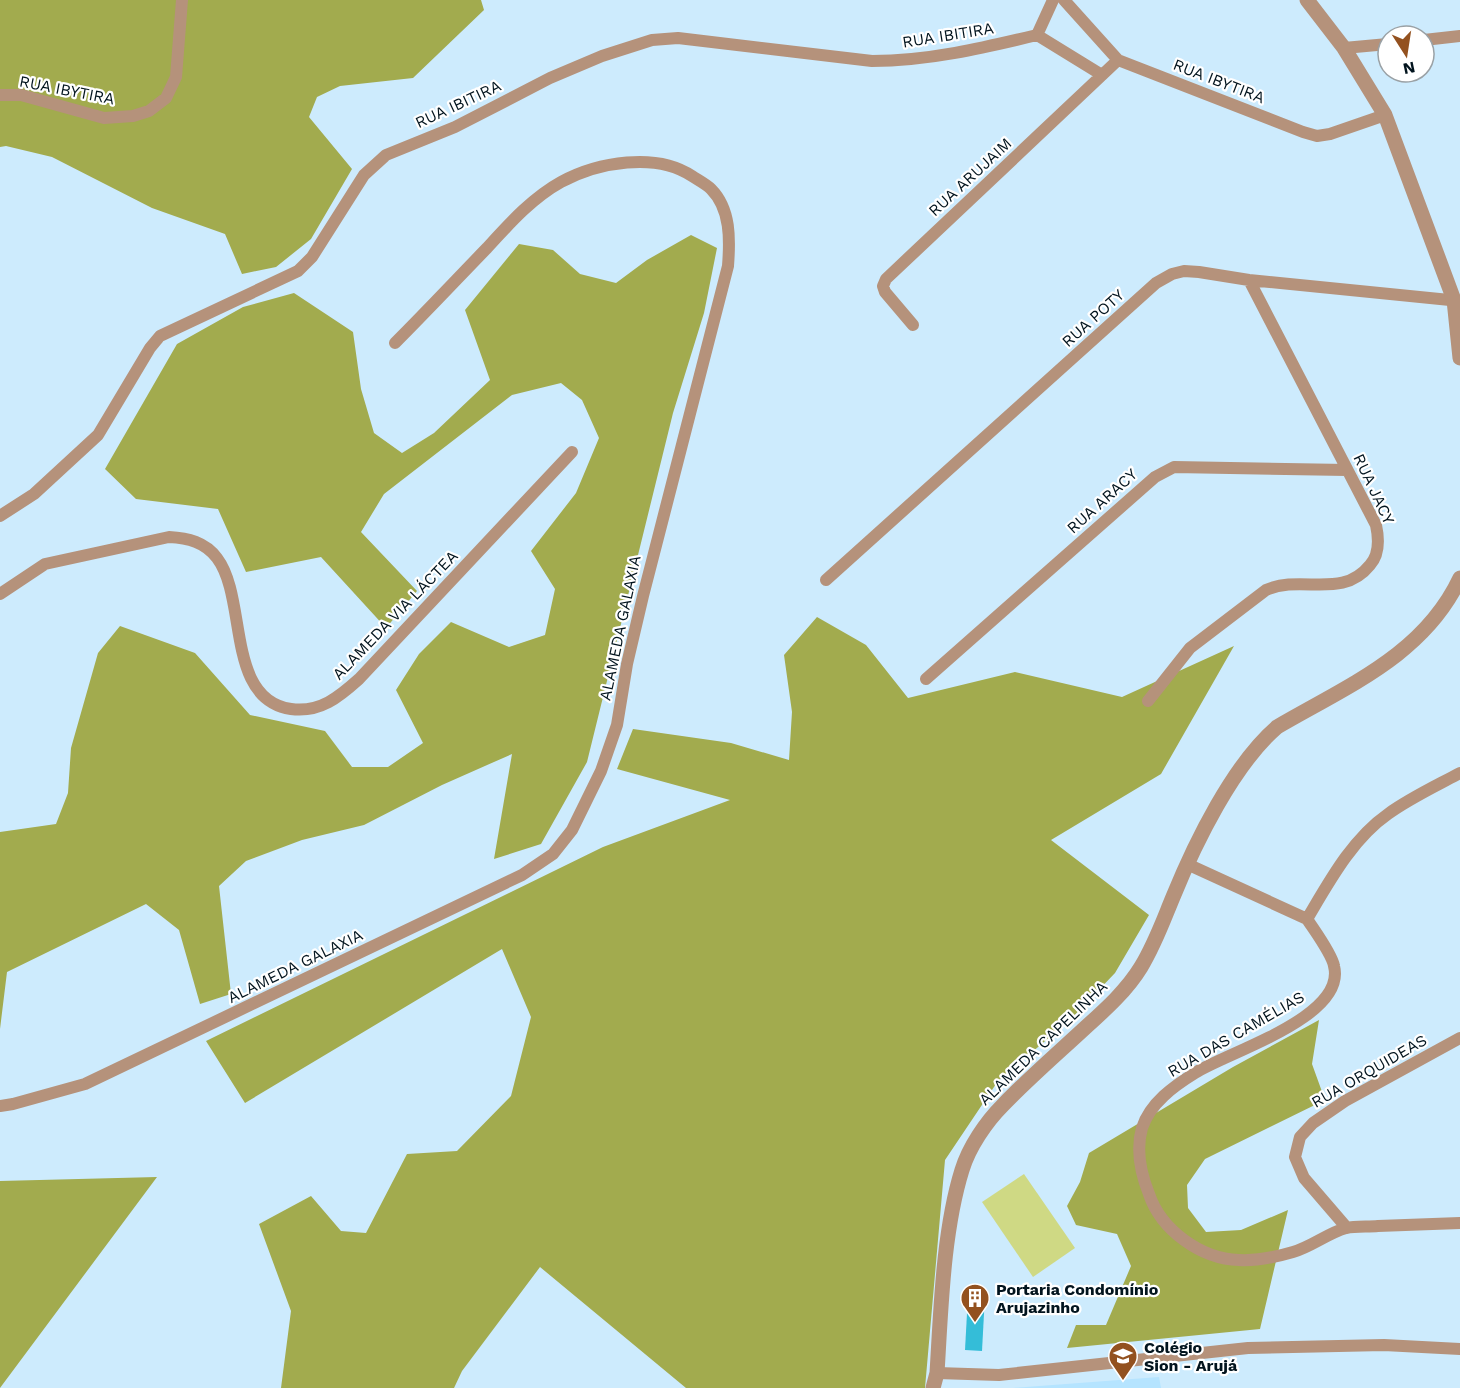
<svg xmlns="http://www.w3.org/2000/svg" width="1460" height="1388" font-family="'Work Sans',sans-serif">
<rect width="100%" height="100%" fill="#cdebfd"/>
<!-- built -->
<path fill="#b5e4ff" d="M1159,1377L1161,1388H1013Z"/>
<!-- green -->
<path fill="#cfd984" d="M1024,1174L1075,1248L1033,1277L982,1202Z"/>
<!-- forest -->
<path fill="#a2ab4e" d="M0,0H481L484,10L413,78L340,86L317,97L309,117L352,169L311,239L276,267L242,274L225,234L152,208L52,157L6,146L0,147Z
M691,235L717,248L704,313L673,413L587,762L541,844L494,859L512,754L442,785L364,825L302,840L246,861L219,886L231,994L200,1004L179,930L146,904L7,972L0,1029V832L56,824L68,793L71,748L98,653L120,626L195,653L250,715L325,731L352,767H388L423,743L396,690L419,654L451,622L509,647L545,635L555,589L531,551L576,493L599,438L582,400L561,383L512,395L384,494L361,532L417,591L386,628L321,557L246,572L218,509L136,499L105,469L177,344L243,307L294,293L353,332L361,389L374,433L402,453L434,433L490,380L465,310L519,244L553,250L580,274L616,283L647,260Z
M817,617L866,645L908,698L1015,672L1122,697L1234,646L1161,774L1051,840L1149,915L1115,973L1071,1019L998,1081L945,1160L925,1388H686L540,1267L462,1371L454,1388H281L291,1311L259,1224L311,1196L341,1231L366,1233L407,1154L457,1151L511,1096L531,1017L502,949L245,1103L206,1041L603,847L730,800L617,769L633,729L731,743L789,760L792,712L784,655Z
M1319,1020L1312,1064L1325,1100L1205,1159L1187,1185L1188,1208L1206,1232L1241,1230L1288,1210L1260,1329L1067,1348L1076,1325H1106L1131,1266L1117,1234L1076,1225L1067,1206L1080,1182L1089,1153L1233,1067Z
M157,1177L0,1388V1181Z"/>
<!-- building -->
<path fill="#34bdd8" d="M968,1295H985L982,1351L965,1350Z"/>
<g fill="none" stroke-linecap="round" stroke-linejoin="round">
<!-- minor -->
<path stroke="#b5927b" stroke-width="12" d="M1064,0L1118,60L1303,132L1317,136L1330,134L1385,115
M1037,35L1102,75
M1424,40L1460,36
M1344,48L1388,44
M0,95H21L104,118L133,116L149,111L166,98L176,77L182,0
M913,325L885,292L883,286L886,279L1118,60
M0,516L34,494L98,435L150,348L160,336L298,271L312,257L364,175L386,155L455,127L550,78L602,56L652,40L678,38L872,61C928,61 983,48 1037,35L1053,0
M826,580L1156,283L1172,274L1184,271L1199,272L1249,280L1460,301
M0,594L45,564L169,537C188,538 205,542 217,558C248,599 225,699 291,709C320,713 339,697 359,679L572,452
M926,679L1155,477L1174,467L1347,470
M1148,701L1190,648L1266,590C1302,574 1342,600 1370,565C1380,554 1379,539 1376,525L1249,280
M1460,773C1436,786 1410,798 1388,814C1352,839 1329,882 1307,919C1314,930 1332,954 1334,966C1347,1017 1228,1052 1195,1073C1174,1086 1150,1103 1142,1128C1136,1149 1141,1174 1149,1194C1161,1230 1201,1259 1239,1260C1256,1261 1276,1257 1293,1252C1311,1247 1328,1233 1346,1228C1356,1226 1368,1227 1378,1226C1406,1225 1433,1224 1460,1223
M1187,864L1307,919
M0,1106L13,1104L85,1084L522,875L553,854L572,830L601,771L617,725L627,664L643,596L728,266C730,240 731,209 711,189C706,184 698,180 692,176C656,152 598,162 561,182C532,198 509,224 487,248C456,280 426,312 395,343
M1347,1228L1304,1178L1295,1157L1300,1137L1313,1123L1345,1101L1460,1038
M937,1373L999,1375L1248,1348L1384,1345L1460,1349"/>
<!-- tertiary -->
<path stroke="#b5927b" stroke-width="15" d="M1307,0L1344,48L1385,115L1454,300L1460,358
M933,1388L937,1373C941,1309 943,1231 962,1170C969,1147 986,1122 1003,1105C1029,1078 1058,1053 1086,1027C1106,1009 1127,990 1141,967C1155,944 1163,921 1173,897C1195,843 1233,765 1277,727C1347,686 1424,655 1460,578"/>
</g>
<!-- icons -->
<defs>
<g id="building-pin" transform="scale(1.5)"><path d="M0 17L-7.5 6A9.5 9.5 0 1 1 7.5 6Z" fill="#93511f" stroke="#fff"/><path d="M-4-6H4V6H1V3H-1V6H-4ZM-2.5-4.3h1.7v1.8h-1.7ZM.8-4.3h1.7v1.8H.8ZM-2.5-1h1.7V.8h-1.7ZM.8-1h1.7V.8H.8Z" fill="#fff"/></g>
<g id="school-pin" transform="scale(1.5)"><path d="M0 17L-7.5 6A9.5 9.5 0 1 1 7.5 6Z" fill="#93511f" stroke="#fff"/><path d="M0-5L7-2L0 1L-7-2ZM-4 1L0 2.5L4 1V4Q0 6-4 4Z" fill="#fff"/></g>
</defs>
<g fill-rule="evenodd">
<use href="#building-pin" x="975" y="1298"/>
<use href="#school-pin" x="1123" y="1356"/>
</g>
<g text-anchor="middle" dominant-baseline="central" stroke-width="4.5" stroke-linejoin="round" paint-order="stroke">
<!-- street labels -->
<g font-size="16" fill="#02141e" stroke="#fff">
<text transform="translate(948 35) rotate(-9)">RUA IBITIRA</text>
<text transform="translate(1219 81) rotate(21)">RUA IBYTIRA</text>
<text transform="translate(67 90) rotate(11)">RUA IBYTIRA</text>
<text transform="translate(458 104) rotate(-25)">RUA IBITIRA</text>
<text transform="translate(970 177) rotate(-43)">RUA ARUJAIM</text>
<text transform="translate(1093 318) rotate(-42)">RUA POTY</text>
<text transform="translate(1374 489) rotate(65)">RUA JACY</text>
<text transform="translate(1102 501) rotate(-42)">RUA ARACY</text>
<text transform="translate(395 615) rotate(-46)">ALAMEDA VIA LÁCTEA</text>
<text transform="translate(620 628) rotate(-78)">ALAMEDA GALAXIA</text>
<text transform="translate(295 966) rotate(-26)">ALAMEDA GALAXIA</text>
<text transform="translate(1236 1034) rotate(-30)">RUA DAS CAMÉLIAS</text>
<text transform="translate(1043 1043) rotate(-44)">ALAMEDA CAPELINHA</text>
<text transform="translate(1369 1071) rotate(-30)">RUA ORQUIDEAS</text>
</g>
<!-- poi labels -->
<g font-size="16" font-weight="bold" fill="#02141e" stroke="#fff" text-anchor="start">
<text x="996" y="1289">Portaria Condomínio<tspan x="996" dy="18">Arujazinho</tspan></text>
<text x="1144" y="1347">Colégio<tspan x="1144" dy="18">Sion - Arujá</tspan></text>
</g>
</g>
<!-- north arrow -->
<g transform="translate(1406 54) rotate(168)"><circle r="28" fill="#ffffff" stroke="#9aa1a5" stroke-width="1.5"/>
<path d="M0-4.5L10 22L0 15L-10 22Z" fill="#93511f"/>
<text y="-9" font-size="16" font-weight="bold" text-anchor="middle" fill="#02141e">N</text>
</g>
</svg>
